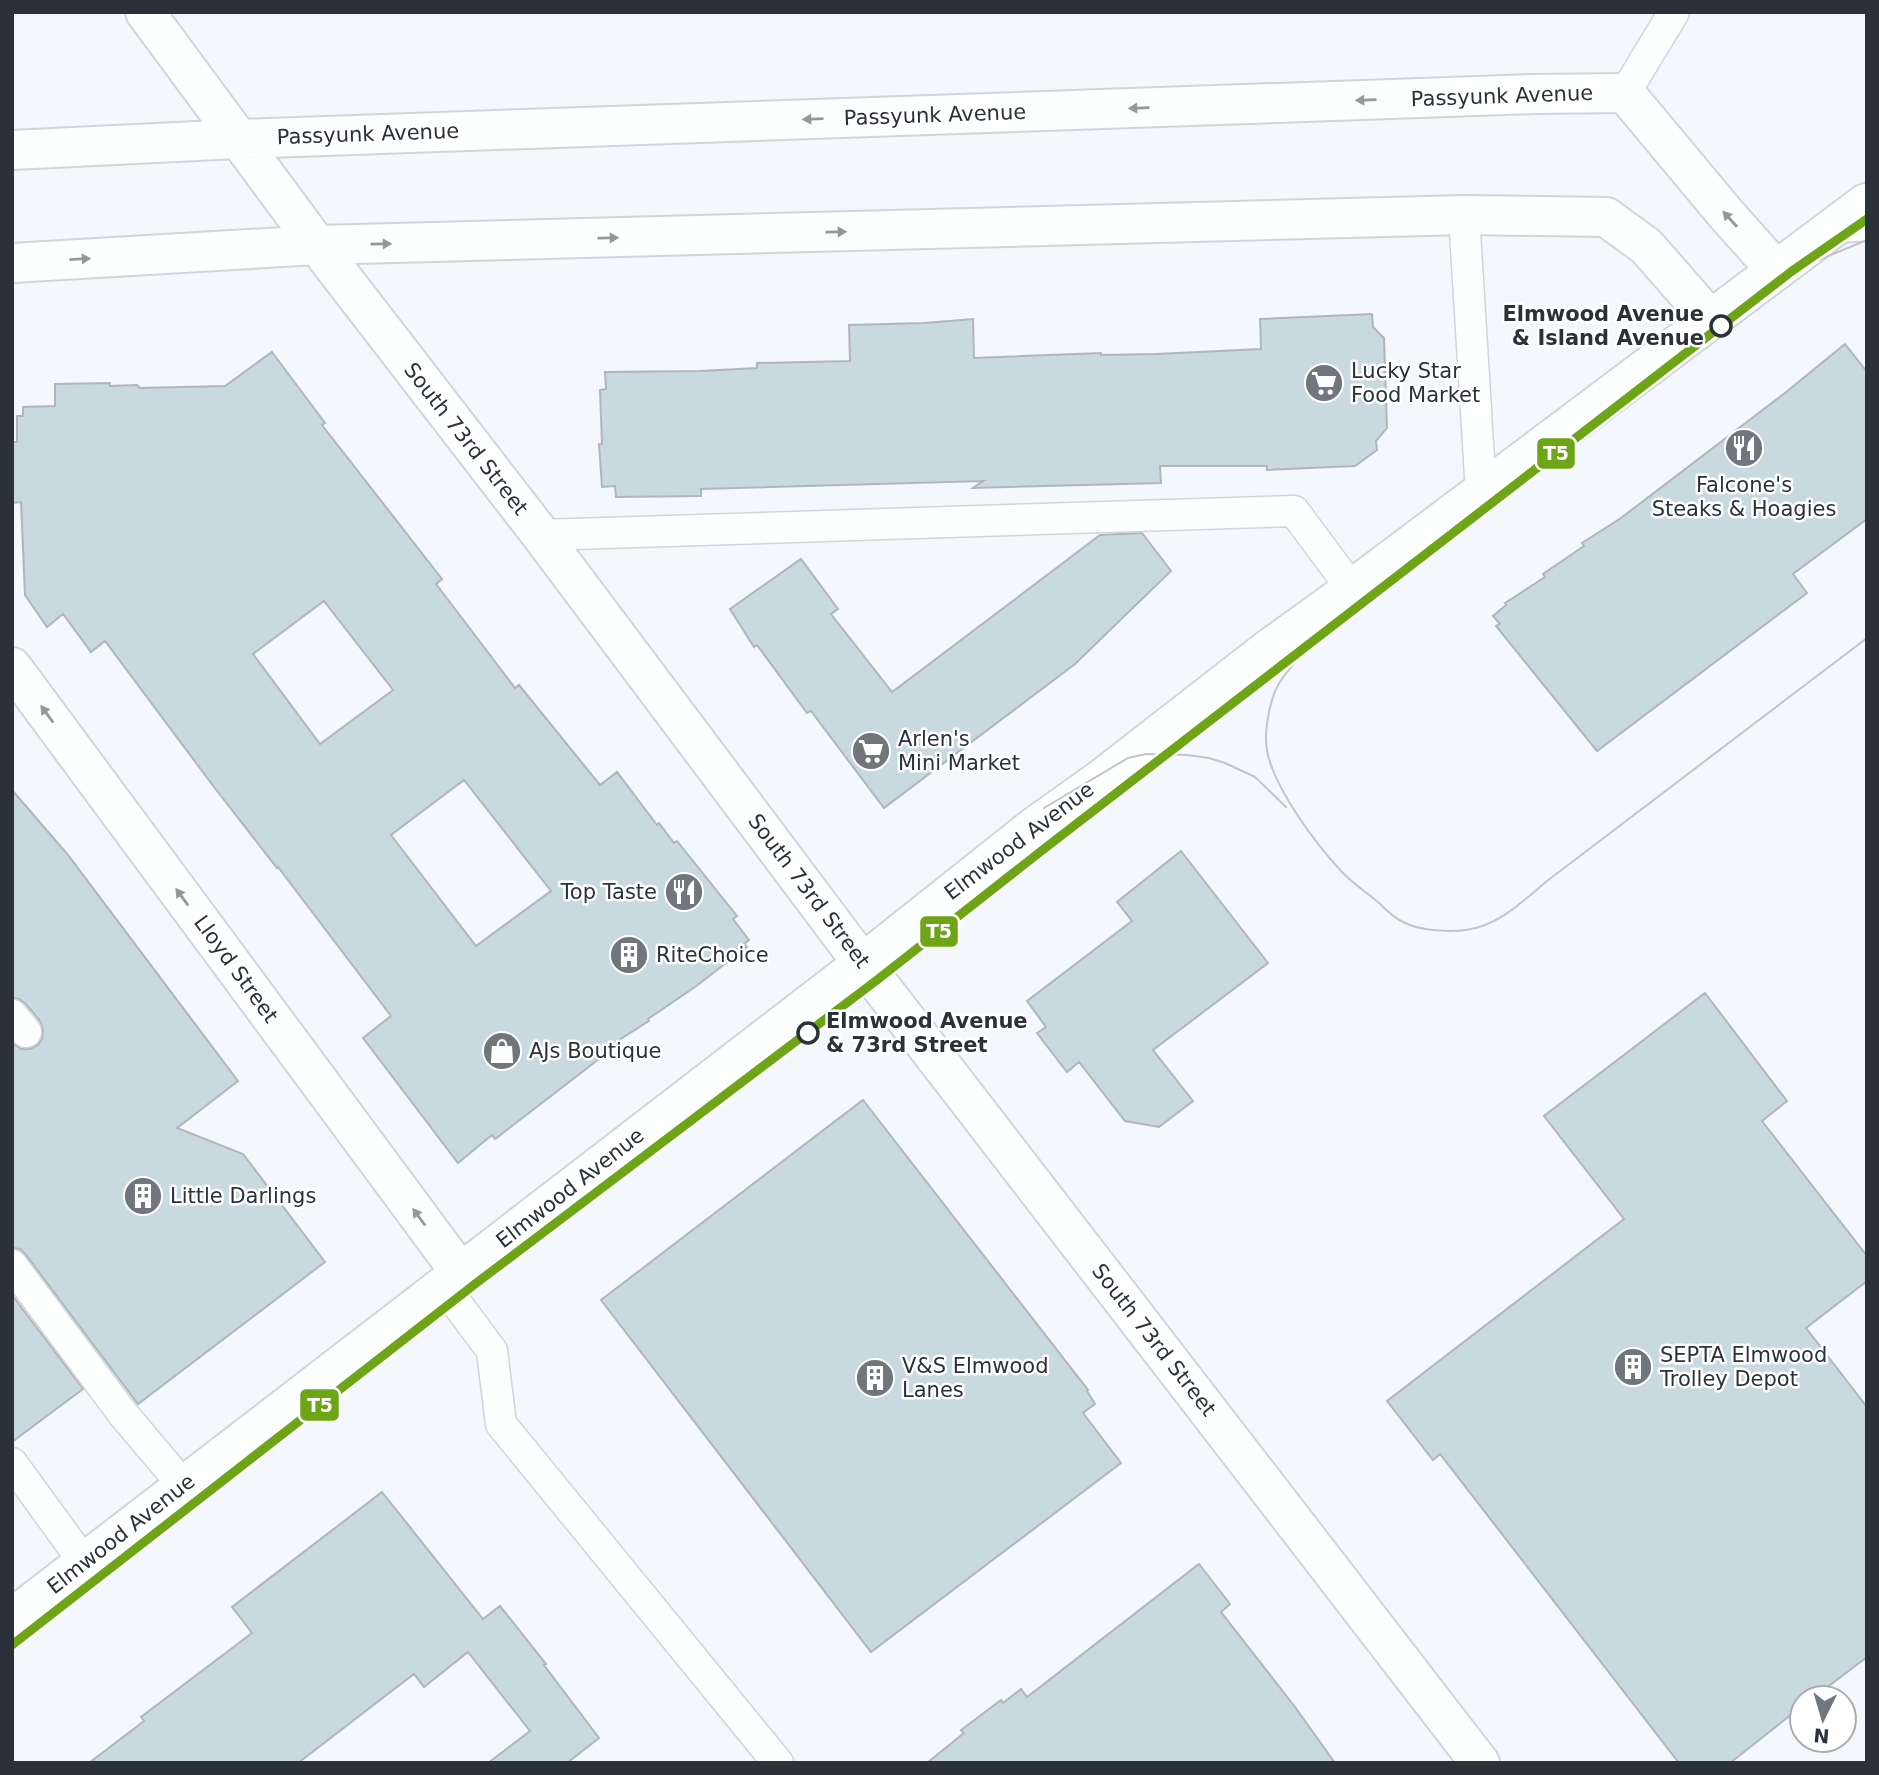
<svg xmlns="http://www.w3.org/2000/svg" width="1879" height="1775" font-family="'DejaVu Sans',sans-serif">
<rect width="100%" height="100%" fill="#f4f7fb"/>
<!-- building -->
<path fill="#c8d9e0" stroke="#b0b6ba" stroke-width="2" fill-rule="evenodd" d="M1372,314L1373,327L1384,338L1387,428L1376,441L1377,450L1355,466L1267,470V466H1160L1161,483L973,488L983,481L701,489V496L616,497L615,486L602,487L599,444H602L600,390L606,389L605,372L700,371L757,368V363L850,361L849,325L924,323L973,319L974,358L1101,353V355L1156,354L1261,349L1260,319Z
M1845,344L1867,372V519L1793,574L1807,593L1597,751L1496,626L1500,624L1493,616L1506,605L1505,603L1545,577L1543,574L1584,546L1582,543L1621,518L1785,393Z
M272,352L325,423L322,425L442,579L436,584L515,688L519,685L600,785L617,772L657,825L659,823L674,843L677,841L737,916L733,919L749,940L744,944L747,947L695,987L648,1019L649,1021L616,1042L617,1045L555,1093L495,1139L492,1135L458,1163L363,1038L391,1016L278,867L277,868L214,787L105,641L91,652L63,614L47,627L25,595L21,502L12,503V442H17V416H23V407L55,406V384L110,383V386L137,385L140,388L225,386ZM324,601L393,690L320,744L253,654ZM464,780L551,891L476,946L391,835Z
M1142,533L1171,571L1075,664L884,808L811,711L807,713L757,645L754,647L730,609L801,559L838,609L831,614L892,692L1100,535Z
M12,790L68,855L238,1081L177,1128L243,1154L325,1262L138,1404L26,1255L20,1249L12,1248V1043L21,1049H30L38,1045L42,1039L43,1030L40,1021L26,1004L19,999L12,998Z
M1181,851L1268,963L1153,1050L1193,1101L1159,1127L1125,1121L1079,1062L1067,1072L1037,1033L1046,1027L1027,1001L1132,921L1117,902Z
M1705,993L1787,1101L1762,1121L1867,1256V1281L1806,1328L1867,1407V1657L1813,1698H1802V1706L1730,1763H1679L1440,1454L1433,1460L1387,1401L1624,1219L1544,1116Z
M863,1100L1088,1390L1087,1391L1095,1404L1083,1413L1121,1463L871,1652L601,1300Z
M12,1295L83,1389L12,1442Z
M382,1492L483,1619L500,1606L546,1664L544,1665L599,1738L567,1763H488L530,1731L468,1652L424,1687L414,1674L298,1763H89L144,1721L141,1717L252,1633L232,1607Z
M1199,1564L1230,1604L1221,1612L1295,1707L1335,1763H927L964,1733L961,1730L1001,1700L1003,1703L1021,1689L1027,1697Z"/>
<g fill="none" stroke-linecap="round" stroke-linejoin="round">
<!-- lane casing -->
<g stroke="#d1d5da" stroke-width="33">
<path id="lane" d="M1625,93L1674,12
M1464,215L1481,492
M541,535L1294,511L1352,589
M12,1015L26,1032
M12,1265L123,1414L183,1485
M443,1285L492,1351L501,1424L778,1763
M12,1463L84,1562"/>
</g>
<!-- street casing -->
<g stroke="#d1d5da" stroke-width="42">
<path id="street" d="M145,12L317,245L541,535L854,952L1480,1763
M12,150L238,139L1535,94L1625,93L1726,214L1776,270
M12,263L317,245L1464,215L1606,217L1646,246L1710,319
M12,667L460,1272"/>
</g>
<!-- secondary casing -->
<g stroke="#d1d5da" stroke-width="42">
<path id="secondary" d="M12,1618L863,963L1034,827L1100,780L1266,651L1352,589L1866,203"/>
</g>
<!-- primary casing -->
<g stroke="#d1d5da" stroke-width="42">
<path id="primary" d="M1841,223L1867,221"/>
</g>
<!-- lane -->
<use href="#lane" stroke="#fdfefe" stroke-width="30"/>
<!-- street -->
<use href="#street" stroke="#fdfefe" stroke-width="38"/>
<!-- secondary -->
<use href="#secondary" stroke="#fdfefe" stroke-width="38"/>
<!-- primary -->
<use href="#primary" stroke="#fdfefe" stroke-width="38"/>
<!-- tram -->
<path stroke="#c4c4c5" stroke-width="2" d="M1792,271L1867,240
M1330,628C1312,647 1280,672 1273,697C1268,712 1264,734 1267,750C1273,787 1316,844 1341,871C1352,883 1366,892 1378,902C1385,909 1394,918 1403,922C1420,931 1447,932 1466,930C1498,926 1523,901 1547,881L1867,638
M1044,808L1128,758L1146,754L1187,755L1209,758L1225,763L1255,777L1286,807"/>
<!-- tram-1 casing -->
<g stroke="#fff" stroke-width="14">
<path id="tram-1" d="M12,1645L475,1284L877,980L1040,852L1792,271L1867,219"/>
</g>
<!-- tram-1 -->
<use href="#tram-1" stroke="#6ea516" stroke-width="9"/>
</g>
<!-- one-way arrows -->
<defs><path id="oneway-solid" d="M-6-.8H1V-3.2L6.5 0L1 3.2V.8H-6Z" transform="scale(1.75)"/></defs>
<g fill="#94989b">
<use href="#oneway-solid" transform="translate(1366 100) rotate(178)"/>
<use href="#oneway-solid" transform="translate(1139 108) rotate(178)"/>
<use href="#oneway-solid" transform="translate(813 119) rotate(178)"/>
<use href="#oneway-solid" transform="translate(1730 219) rotate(-132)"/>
<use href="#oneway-solid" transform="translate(836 232) rotate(-1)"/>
<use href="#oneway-solid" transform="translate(608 238) rotate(-1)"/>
<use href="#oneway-solid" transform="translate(381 244) rotate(-1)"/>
<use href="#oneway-solid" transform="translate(80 259) rotate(-3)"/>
<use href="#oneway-solid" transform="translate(47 714) rotate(-126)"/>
<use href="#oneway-solid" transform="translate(182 897) rotate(-126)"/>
<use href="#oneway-solid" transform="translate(419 1217) rotate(-126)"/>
</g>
<!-- icons -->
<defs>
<g id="supermarket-disc" transform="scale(2.0125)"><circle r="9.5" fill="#71767c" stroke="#fff"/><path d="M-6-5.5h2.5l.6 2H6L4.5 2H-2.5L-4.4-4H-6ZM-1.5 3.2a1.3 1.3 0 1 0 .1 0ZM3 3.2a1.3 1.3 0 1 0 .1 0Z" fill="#fff"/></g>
<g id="restaurant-disc" transform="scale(2.0125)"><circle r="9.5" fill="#71767c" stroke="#fff"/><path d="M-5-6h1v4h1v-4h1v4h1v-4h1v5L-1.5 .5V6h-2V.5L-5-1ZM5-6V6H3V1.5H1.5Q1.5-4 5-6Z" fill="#fff"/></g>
<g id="building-disc" transform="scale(2.0125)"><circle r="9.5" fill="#71767c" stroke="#fff"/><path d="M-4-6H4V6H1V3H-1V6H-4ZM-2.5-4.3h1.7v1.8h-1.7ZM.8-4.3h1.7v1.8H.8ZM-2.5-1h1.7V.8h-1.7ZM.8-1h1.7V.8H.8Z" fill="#fff"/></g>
<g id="shop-disc" transform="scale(2.0125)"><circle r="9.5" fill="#71767c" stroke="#fff"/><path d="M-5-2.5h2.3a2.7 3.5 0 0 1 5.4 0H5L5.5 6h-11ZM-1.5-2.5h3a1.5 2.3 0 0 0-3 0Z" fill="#fff"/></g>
</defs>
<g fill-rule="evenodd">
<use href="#supermarket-disc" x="1324" y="383"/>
<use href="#restaurant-disc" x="1744" y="448"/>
<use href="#supermarket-disc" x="871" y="751"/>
<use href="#restaurant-disc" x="684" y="892"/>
<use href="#building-disc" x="629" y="955"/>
<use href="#shop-disc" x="502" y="1051"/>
<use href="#building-disc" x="143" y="1196"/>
<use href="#building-disc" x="1633" y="1367"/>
<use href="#building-disc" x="875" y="1378"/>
</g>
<!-- markers -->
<g fill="#fff" stroke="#2b3138" stroke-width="3.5">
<circle cx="1721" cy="326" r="10"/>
<circle cx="808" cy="1033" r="10"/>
</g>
<g text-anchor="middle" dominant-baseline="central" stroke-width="5" stroke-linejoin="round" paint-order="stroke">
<!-- street labels -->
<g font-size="21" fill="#2b3138" stroke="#fff">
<text transform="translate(1502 96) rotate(-2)">Passyunk Avenue</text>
<text transform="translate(935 115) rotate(-2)">Passyunk Avenue</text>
<text transform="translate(368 134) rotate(-2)">Passyunk Avenue</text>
<text transform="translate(466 439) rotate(52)">South 73rd Street</text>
<text transform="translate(1019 841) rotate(-37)">Elmwood Avenue</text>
<text transform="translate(809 891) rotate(53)">South 73rd Street</text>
<text transform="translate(236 969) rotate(54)">Lloyd Street</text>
<text transform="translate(570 1188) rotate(-38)">Elmwood Avenue</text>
<text transform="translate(1154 1340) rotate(52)">South 73rd Street</text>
<text transform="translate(121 1534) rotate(-38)">Elmwood Avenue</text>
</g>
<!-- stop labels -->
<g font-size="21" font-weight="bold" fill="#2b3138" stroke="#fff" text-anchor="end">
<text x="1704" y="314">Elmwood Avenue<tspan x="1704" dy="24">&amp; Island Avenue</tspan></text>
<text x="826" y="1021" text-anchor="start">Elmwood Avenue<tspan x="826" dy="24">&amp; 73rd Street</tspan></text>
</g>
<!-- poi labels -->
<g font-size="21" fill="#2b3138" stroke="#fff" text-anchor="start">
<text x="1351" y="371">Lucky Star<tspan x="1351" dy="24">Food Market</tspan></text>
<text x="1744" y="485" text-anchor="middle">Falcone's<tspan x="1744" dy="24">Steaks &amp; Hoagies</tspan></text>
<text x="898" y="739">Arlen's<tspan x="898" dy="24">Mini Market</tspan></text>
<text x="657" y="892" text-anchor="end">Top Taste</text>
<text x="656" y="955">RiteChoice</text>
<text x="529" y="1051">AJs Boutique</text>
<text x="170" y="1196">Little Darlings</text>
<text x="1660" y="1355">SEPTA Elmwood<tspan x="1660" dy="24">Trolley Depot</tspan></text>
<text x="902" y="1366">V&amp;S Elmwood<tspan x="902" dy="24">Lanes</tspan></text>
</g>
</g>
<g stroke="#fff" stroke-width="2.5">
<rect x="1536" y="437" width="40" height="33" rx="7" fill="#6ea516"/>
<rect x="919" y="915" width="40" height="33" rx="7" fill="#6ea516"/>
<rect x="299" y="1388" width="41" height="34" rx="7" fill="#6ea516"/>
</g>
<g font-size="19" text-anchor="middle" font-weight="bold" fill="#fff">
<text x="1556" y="460">T5</text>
<text x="939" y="938">T5</text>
<text x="320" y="1412">T5</text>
</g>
<!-- border -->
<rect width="1879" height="1775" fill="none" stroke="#2b3138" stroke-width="28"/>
<!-- north arrow -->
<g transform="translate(1823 1719) rotate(185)"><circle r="33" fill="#ffffff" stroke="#aaadaf" stroke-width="2"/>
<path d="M0-5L12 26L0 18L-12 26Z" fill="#71767c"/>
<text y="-10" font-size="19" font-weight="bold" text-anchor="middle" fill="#2b3138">N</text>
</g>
</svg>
